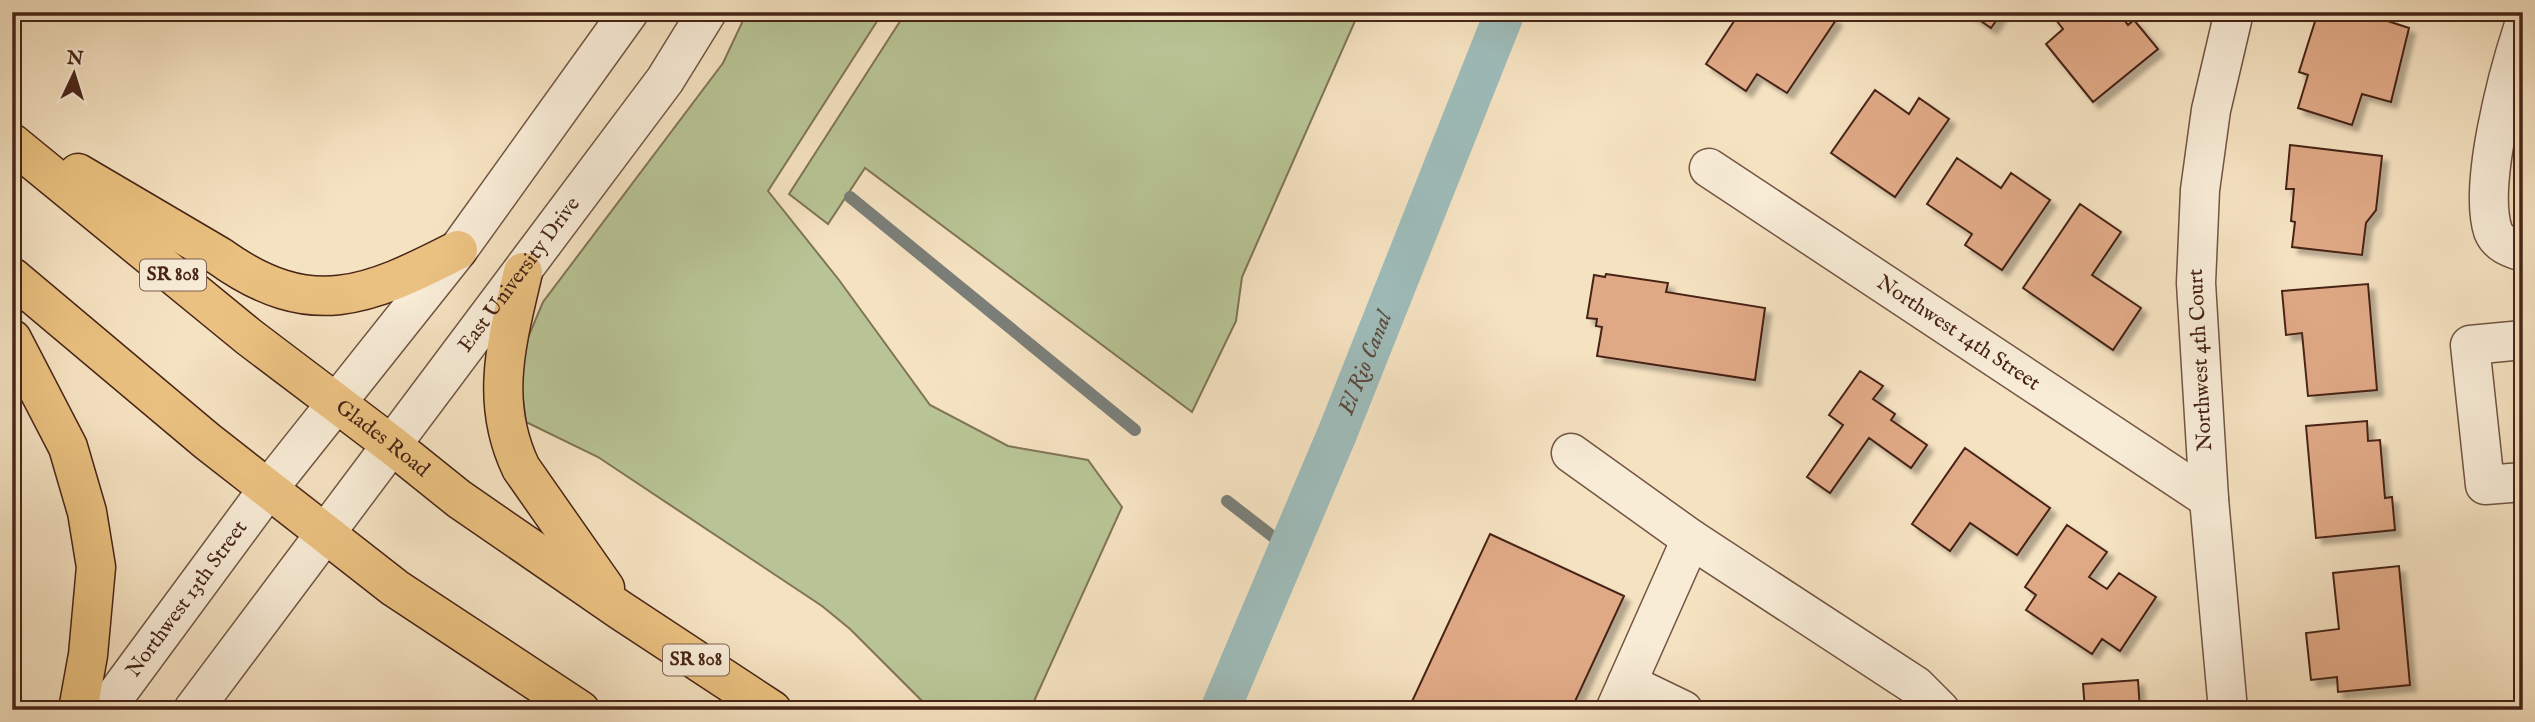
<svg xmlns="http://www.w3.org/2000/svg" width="2535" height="722" font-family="'IM FELL English',serif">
<defs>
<filter id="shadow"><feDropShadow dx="6" dy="6" stdDeviation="2" flood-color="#0004"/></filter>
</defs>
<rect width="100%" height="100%" fill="#f5e2c1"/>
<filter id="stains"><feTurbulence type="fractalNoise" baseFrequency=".00286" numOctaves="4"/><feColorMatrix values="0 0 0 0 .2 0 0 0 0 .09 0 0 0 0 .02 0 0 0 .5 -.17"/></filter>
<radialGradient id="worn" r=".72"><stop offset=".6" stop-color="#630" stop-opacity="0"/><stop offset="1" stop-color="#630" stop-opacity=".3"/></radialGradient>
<!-- green -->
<path fill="#b8c495" stroke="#807456" stroke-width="2" d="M747,12H883L768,191L839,280L930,405L1008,446L1088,460L1122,507L1030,710H931L850,629L822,606L598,457L526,422L520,376L524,347L543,302L723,63Z
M906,12H1359L1242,277L1236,321L1192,412L865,168L828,224L789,194Z"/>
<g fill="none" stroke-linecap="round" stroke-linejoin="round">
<!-- stream -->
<path stroke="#7b7f79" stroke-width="12" d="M850,197L1135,430
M1227,501L1289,549"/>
<!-- canal -->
<path stroke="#9ebcba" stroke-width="40" id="s1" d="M1220,710L1337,434L1505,12"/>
</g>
<!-- building -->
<path fill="#e0a986" stroke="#472417" stroke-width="2" filter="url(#shadow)" d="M1740,12H1825L1836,20L1787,93L1757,74L1746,91L1706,64Z
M1968,12H2002L1991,28Z
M2050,12H2118L2128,25L2134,20L2158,49L2093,102L2046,44L2063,29Z
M2318,12H2360L2409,28L2391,102L2362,94L2352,125L2298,108L2308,75L2299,72Z
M1875,90L1909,114L1919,98L1949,119L1895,197L1831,153Z
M2290,145L2382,156L2376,210L2366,223L2362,255L2292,247L2295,222L2291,221L2294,189H2286Z
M1957,158L2001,188L2011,173L2050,200L2002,270L1965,245L1972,234L1927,204Z
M2080,204L2121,232L2092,275L2141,308L2113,350L2023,288Z
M1606,274L1668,283L1666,292L1765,308L1755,380L1597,356L1602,327L1596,326L1597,319L1587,318L1594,275L1605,277Z
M2368,284L2377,390L2308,396L2302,333L2286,335L2282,291Z
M1860,371L1883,386L1873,399L1895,414L1891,420L1927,445L1911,468L1869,438L1830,493L1807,477L1843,425L1829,415Z
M2367,421L2368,441L2380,440L2385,498L2392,497L2395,530L2316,538L2306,426Z
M1965,448L2050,508L2017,555L1970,523L1950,551L1912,524Z
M2067,525L2107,552L2089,577L2107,589L2119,573L2156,597L2120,651L2102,639L2092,654L2026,610L2036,595L2025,587Z
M1490,534L1624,596L1571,710H1408Z
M2399,566L2410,685L2338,692L2337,677L2311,680L2306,633L2339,629L2333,573Z
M2138,680L2140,710H2085L2083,684Z"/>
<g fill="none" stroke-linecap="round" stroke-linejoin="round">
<!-- minor casing -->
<g stroke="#725442" stroke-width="41">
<g id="minor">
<path d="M2523,28C2508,74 2478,185 2493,231C2498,244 2511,248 2523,252"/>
<path id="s2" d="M1709,168L2209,499"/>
<path d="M2523,340L2470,345L2485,485L2523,482"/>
<path d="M1571,453L1691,539L1916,686L1940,710"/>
<path d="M1627,683L1683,710"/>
<path id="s3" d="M105,710L268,489L458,250L629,12"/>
<path id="s4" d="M193,710L665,80L707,12"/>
<path d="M1615,710L1691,539"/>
<path d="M2228,710L2209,499L2196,283L2200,190L2211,110L2234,12"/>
</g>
</g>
<!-- major casing -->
<g stroke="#472417" stroke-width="41">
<g id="major">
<path id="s5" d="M12,143L249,337L393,446L459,499L620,610L772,710"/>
<path d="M78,173L219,256C311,322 368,296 458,250"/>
<path d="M523,272C507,341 489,401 521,468L605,588"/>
<path d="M12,277L207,441L395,588L580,710"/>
<path d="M12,339L68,447L87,512L96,567L88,655L78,710"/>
</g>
</g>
<!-- minor -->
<use href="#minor" stroke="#f8ecd7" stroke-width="38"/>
<!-- major -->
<use href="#major" stroke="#eac180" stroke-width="38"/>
</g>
<g text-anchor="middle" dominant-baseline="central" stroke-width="7" stroke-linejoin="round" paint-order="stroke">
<!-- shield labels -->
<g fill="#f8ecd7" stroke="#7c6051" stroke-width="2">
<rect x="140" y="259.5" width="66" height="31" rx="5"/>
<rect x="663" y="644.5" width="66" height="31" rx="5"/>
</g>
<g font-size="19" font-weight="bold" fill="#472417">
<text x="173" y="275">SR 808</text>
<text x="696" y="660">SR 808</text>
</g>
<!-- street labels -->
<g font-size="21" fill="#472417" stroke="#f8ecd7">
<text stroke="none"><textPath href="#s4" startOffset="544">East University Drive</textPath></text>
<text stroke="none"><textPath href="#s2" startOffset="299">Northwest 14th Street</textPath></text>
<text transform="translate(2201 360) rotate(-93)">Northwest 4th Court</text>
<text stroke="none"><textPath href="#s5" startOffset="474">Glades Road</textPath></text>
<text stroke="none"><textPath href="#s3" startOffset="138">Northwest 13th Street</textPath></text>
</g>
<!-- water labels -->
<g font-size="23" font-style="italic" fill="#5d4a40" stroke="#f8ecd7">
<text stroke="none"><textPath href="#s1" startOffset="376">El Rio Canal</textPath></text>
</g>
</g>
<!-- margin -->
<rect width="2535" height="722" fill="none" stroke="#f5e2c1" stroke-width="42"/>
<rect x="14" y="14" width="2507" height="694" fill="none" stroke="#472417" stroke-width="3.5"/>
<rect x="21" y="21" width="2493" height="680" fill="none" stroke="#472417" stroke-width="2"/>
<!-- north arrow -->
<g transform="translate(74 74) rotate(4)" stroke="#f8ecd7" stroke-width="5" paint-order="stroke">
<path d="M0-5L12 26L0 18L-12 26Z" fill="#472417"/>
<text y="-10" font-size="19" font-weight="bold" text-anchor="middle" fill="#472417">N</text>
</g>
<rect width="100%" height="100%" filter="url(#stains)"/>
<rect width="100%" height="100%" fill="url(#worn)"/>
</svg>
